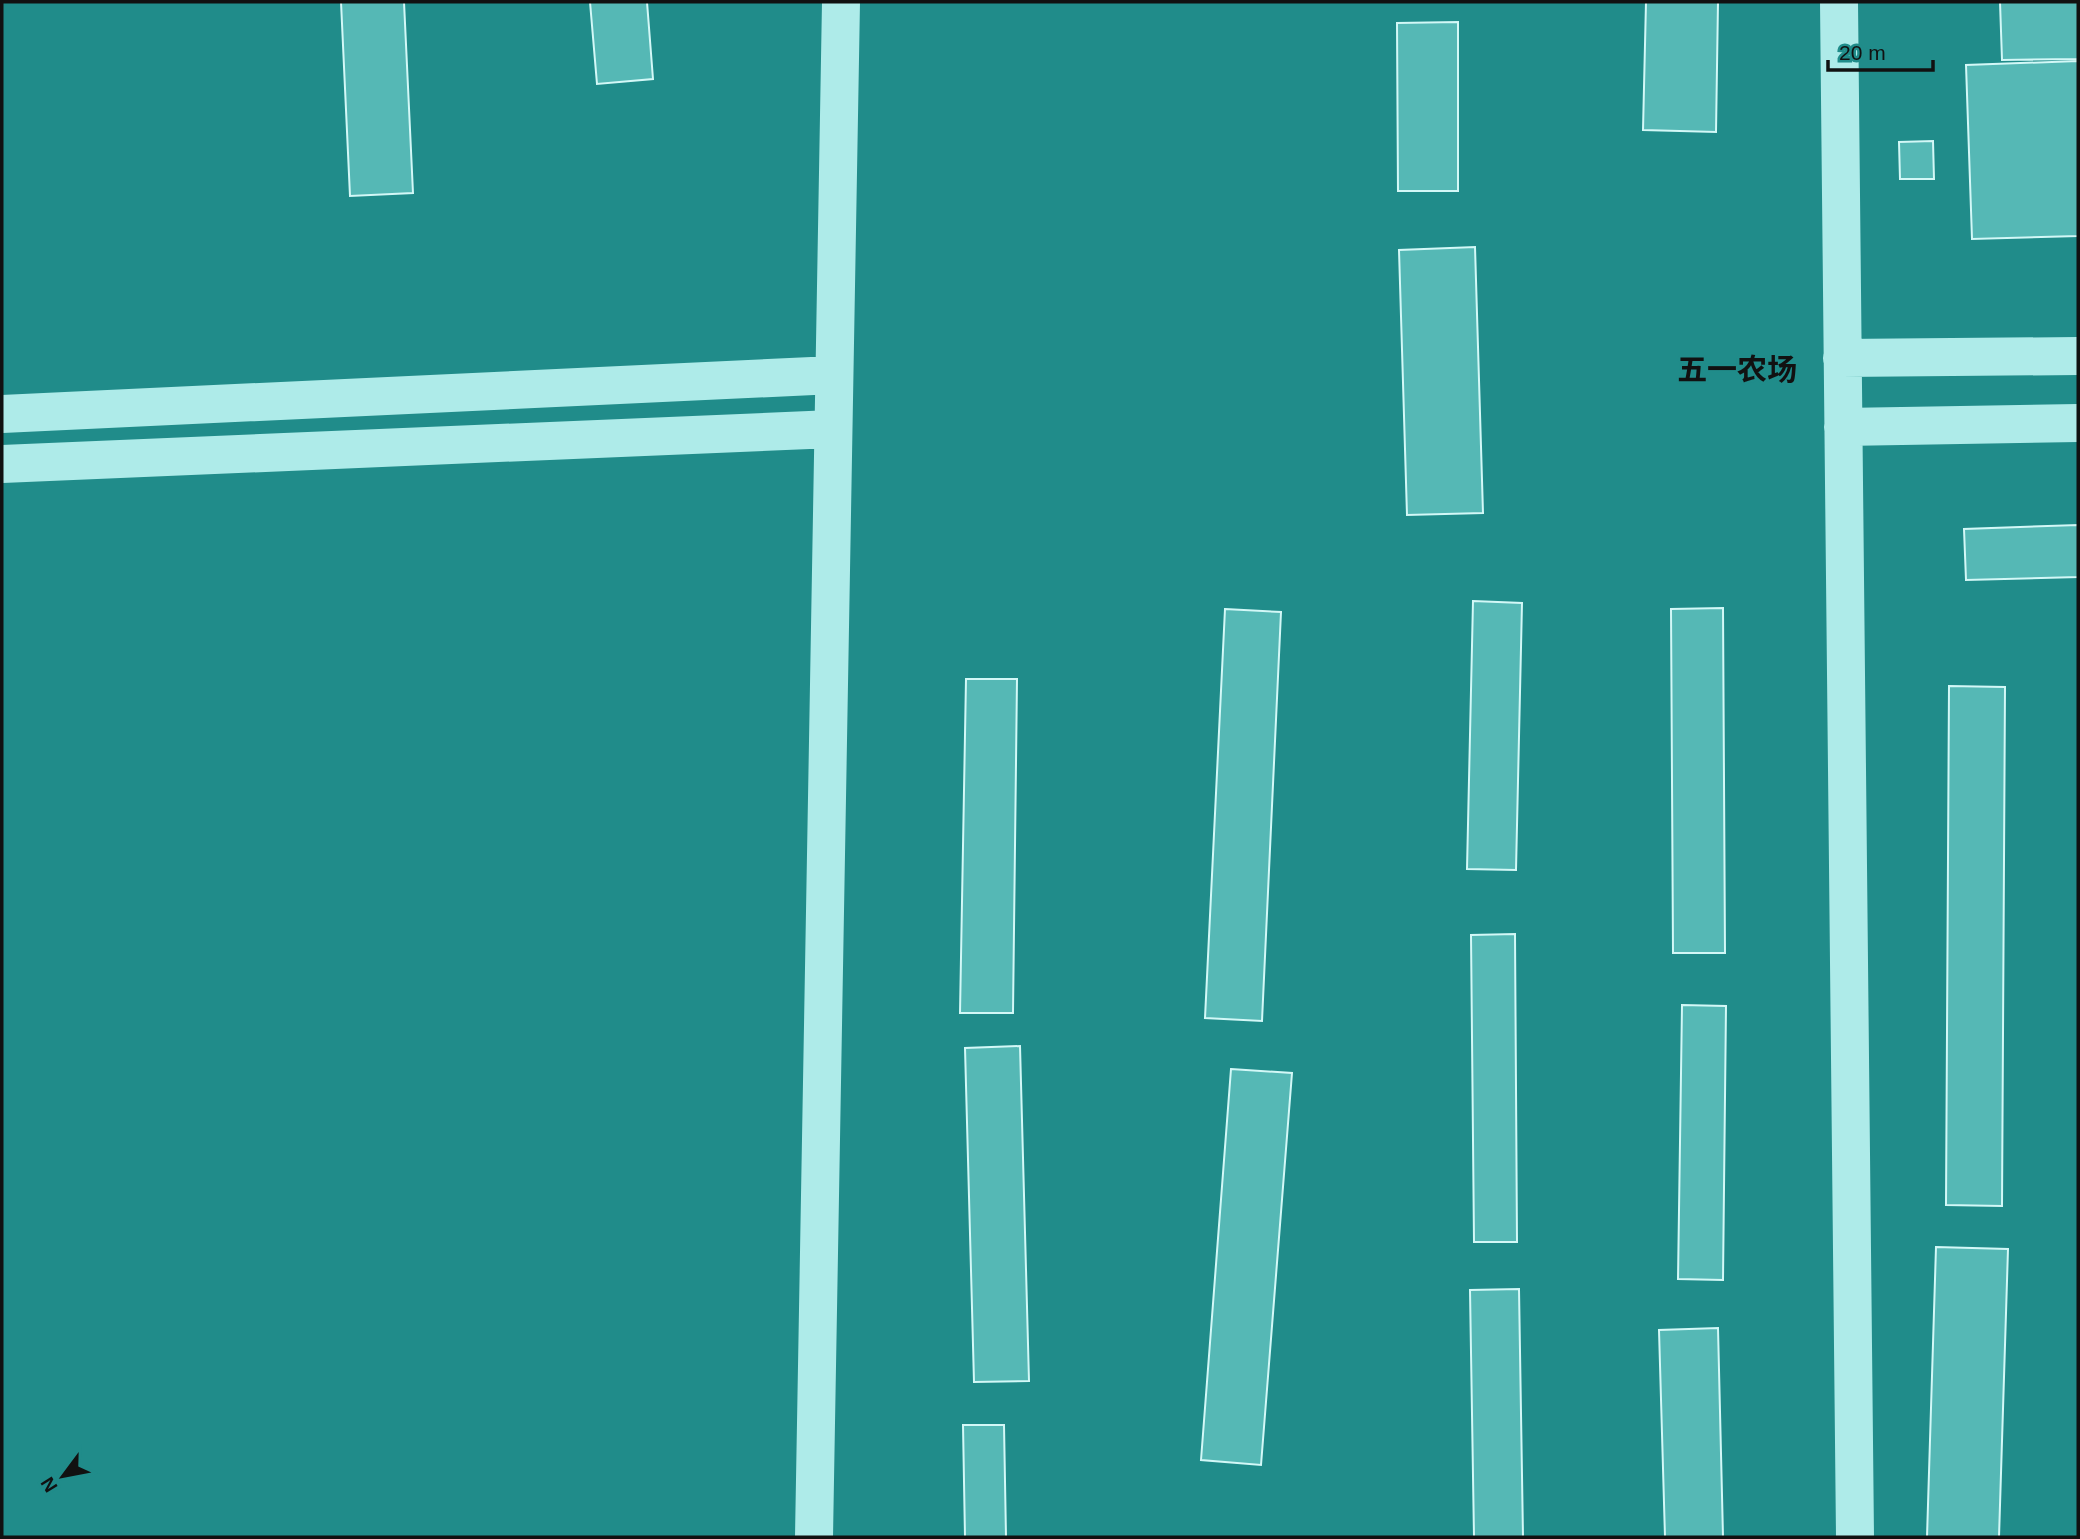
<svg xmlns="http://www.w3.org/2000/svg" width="2080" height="1539" font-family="Arial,'Noto Sans SC',sans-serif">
<rect width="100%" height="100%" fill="#208c8a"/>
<!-- building -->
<path fill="#55b8b5" stroke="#d3f8f7" stroke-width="2" d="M341,2H404L413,193L350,196Z
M590,2H647L653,79L597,84Z
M1646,2H1718L1716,132L1643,130Z
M2000,2H2078V59L2002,60Z
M1458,22V191H1398L1397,23Z
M2078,61V236L1972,239L1966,65Z
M1933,141L1934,179H1900L1899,142Z
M1475,247L1483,513L1407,515L1399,250Z
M2078,525V577L1966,580L1964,529Z
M1473,601L1522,603L1516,870L1467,869Z
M1723,608L1725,953H1673L1671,609Z
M1225,609L1281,612L1262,1021L1205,1018Z
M966,679H1017L1013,1013H960Z
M1949,686L2005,687L2002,1206L1946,1205Z
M1515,934L1517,1242H1474L1471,935Z
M1682,1005L1726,1006L1723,1280L1678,1279Z
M1020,1046L1029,1381L974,1382L965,1048Z
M1231,1069L1292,1073L1261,1465L1201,1460Z
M1936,1247L2008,1249L1999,1537H1927Z
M1519,1289L1523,1537H1474L1470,1290Z
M1718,1328L1723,1537H1665L1659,1330Z
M963,1425H1004L1006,1537H965Z"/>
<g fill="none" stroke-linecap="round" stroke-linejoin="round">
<!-- minor -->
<path stroke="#aeebe9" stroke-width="38" d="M1839,2L1855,1537
M1842,358L2078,356
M2,414L834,375
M1843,427L2078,423
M2,464L833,429
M814,1537L841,2"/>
</g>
<g text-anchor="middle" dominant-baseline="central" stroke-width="5" stroke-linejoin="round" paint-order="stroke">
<!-- district labels -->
<g font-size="30" font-weight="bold" fill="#111" stroke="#208c8a">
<text x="1737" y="369">五一农场</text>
</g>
</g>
<!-- border -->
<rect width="2080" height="1539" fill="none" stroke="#111111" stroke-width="7"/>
<!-- north arrow -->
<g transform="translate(63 1476) rotate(238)" stroke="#208c8a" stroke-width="5" paint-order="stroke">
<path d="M0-5L12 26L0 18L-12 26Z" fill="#111111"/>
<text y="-10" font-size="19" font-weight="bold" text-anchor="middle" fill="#111111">N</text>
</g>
<!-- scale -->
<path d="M1828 60v10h105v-10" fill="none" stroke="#111111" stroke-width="3.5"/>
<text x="1839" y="60" font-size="21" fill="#111111" stroke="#208c8a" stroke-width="5" paint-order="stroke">20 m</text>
</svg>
